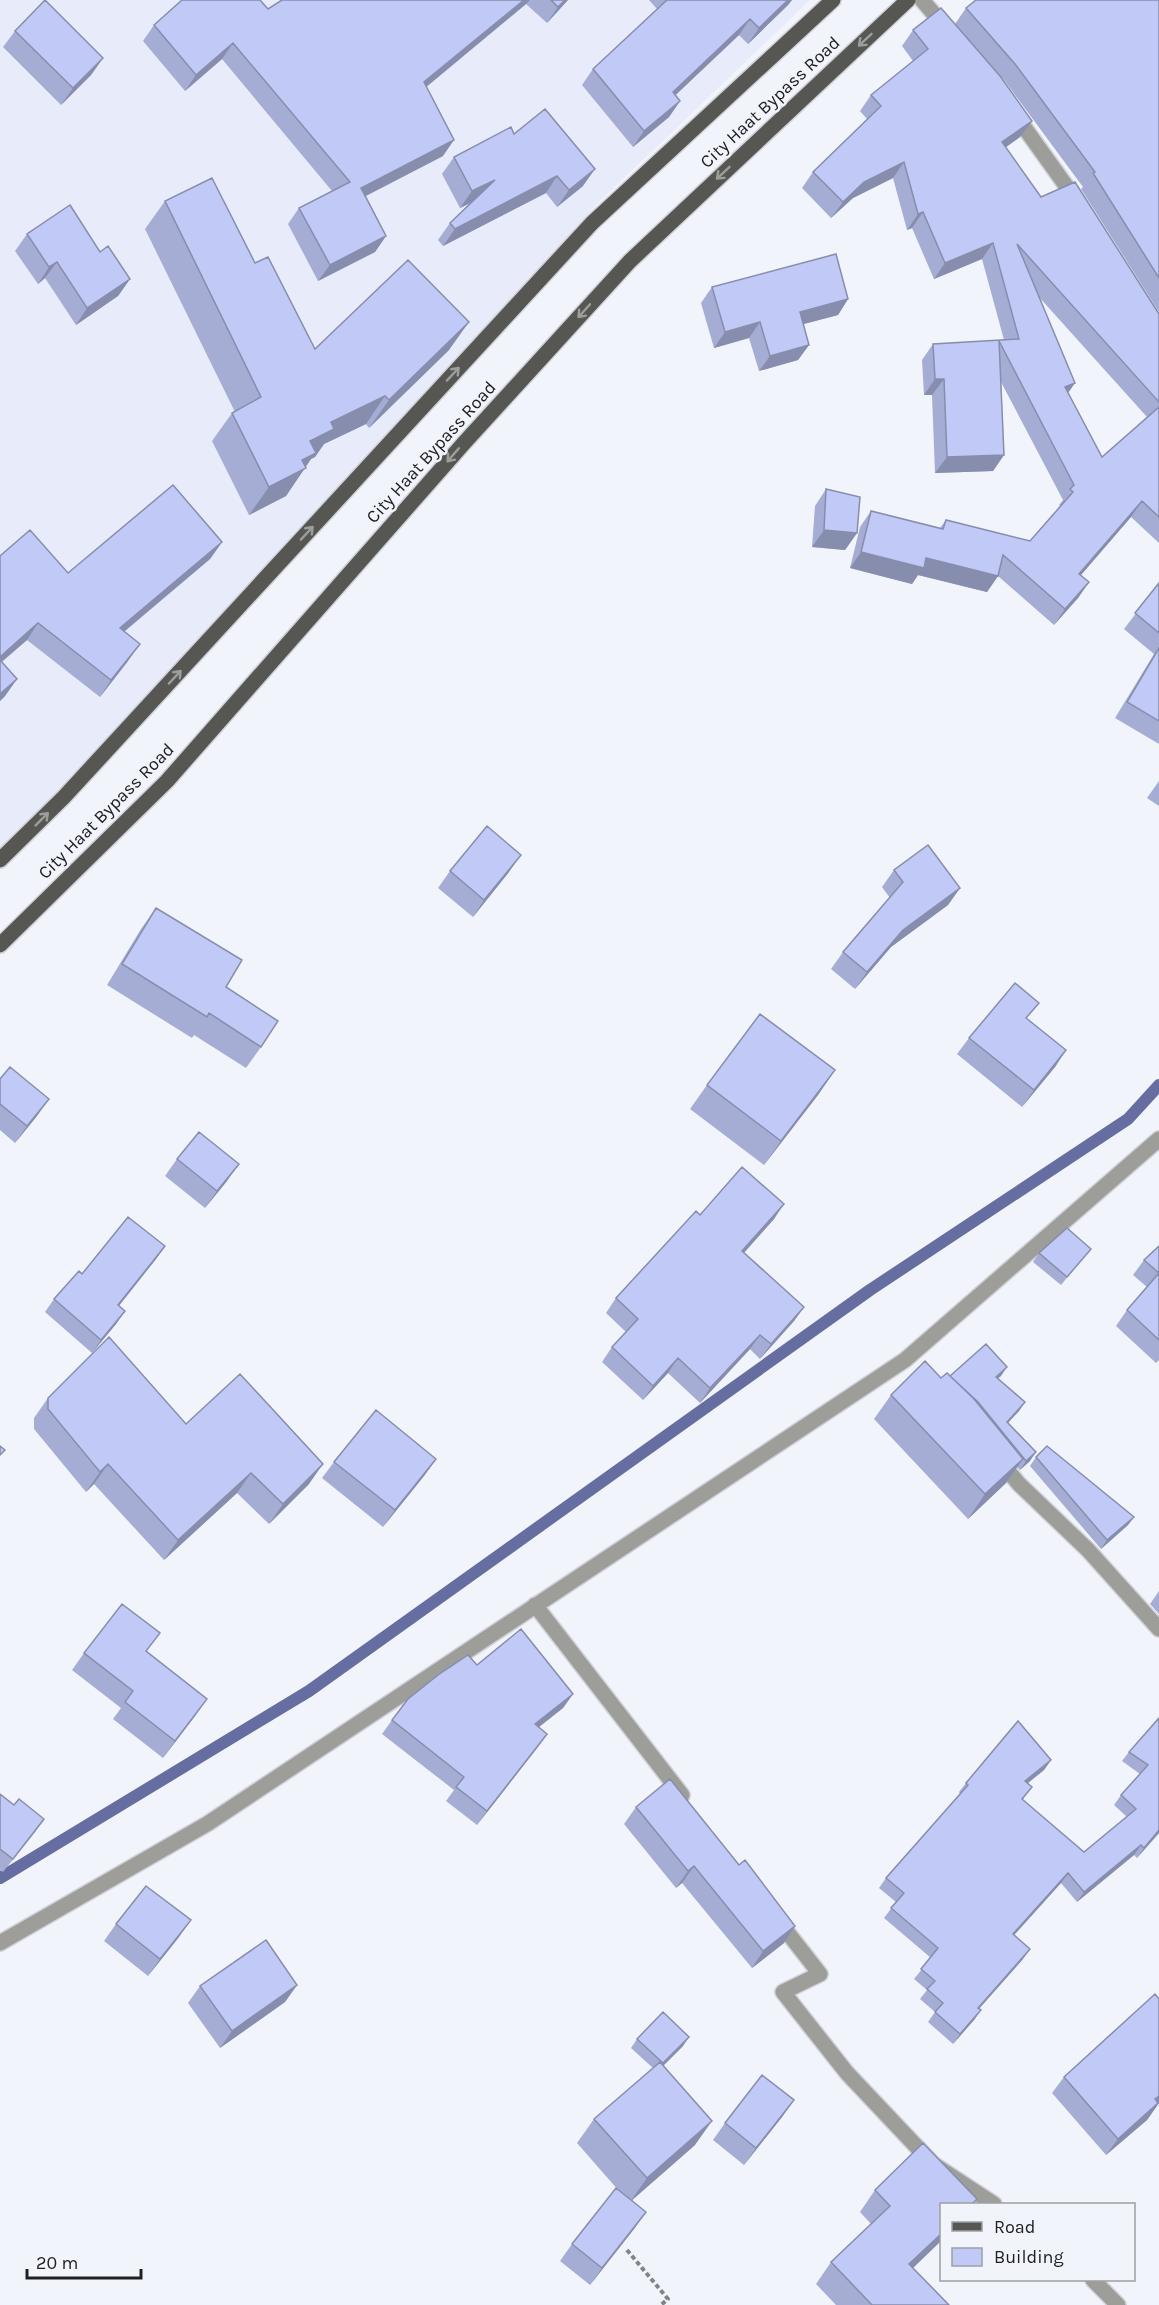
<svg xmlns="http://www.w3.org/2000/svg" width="1159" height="2305" font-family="Karla,sans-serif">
<rect width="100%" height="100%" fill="#f2f4fb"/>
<!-- built -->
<path fill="#e8ebfa" d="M0,0H810L599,202L71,794L0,865Z"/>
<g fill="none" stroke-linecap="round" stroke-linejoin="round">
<!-- stream -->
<path stroke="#666da1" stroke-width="12" d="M0,1878L309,1691L870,1290L1128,1119L1159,1085"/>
<!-- minor casing -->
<g stroke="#d0d2d8" stroke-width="18">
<path id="minor" d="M922,0L947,29
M1014,113L1077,201
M998,1459L1019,1484L1088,1550L1159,1629
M535,1605L682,1795
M777,1919L820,1974L783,1992L847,2073L933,2164L994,2204
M0,1943L207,1824L905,1360L1159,1139
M1093,2280L1118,2305"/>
</g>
<!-- primary casing -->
<g stroke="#d0d2d8" stroke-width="18">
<path id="primary" d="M0,860L64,797L592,223L833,0
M0,945L167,781L464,443L630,261L908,0"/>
</g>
<!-- path -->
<path stroke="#838489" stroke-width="4" stroke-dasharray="4.5 3" stroke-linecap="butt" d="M627,2250L668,2299L661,2305"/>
<!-- minor -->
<use href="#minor" stroke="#9d9d9a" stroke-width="15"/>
<!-- primary -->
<use href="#primary" stroke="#565752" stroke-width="15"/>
</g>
<!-- wall -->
<path fill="#a6add4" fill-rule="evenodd" d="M282,0H568L547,23L526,4L426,87L443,156L366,196L386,236L375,252L318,281L288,224L299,208L332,191L222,59L185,91L143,41L154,25L268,9Z
M649,0H792L788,5L748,44L739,35L675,95L680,101L669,117L633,147L582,85L593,69L657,9Z
M1159,0V312L1081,189L1083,187L1004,80L955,24L966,8Z
M913,30L1020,137L1005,148L1041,197L1159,314V543L1131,517L1081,575L1089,582L1078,598L1054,625L998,576L987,592L918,575L912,584L850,568L860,527L871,511L940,528L946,520L1030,541L1060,506L1059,505L1063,500L1001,382L1004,455L993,471L935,473L932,395H924L922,360L933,344L1004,340L982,259L934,279L912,228L907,230L893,178L853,198L831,218L802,188L813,172L867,119L860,111L871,95L913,61L902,46ZM1039,297L1147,417L1102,457L1068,393Z
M15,31L103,58L91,75L61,105L3,47Z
M514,134L583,186L557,207L546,193L443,246L438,240L450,223L470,203L460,208L442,174L454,157Z
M165,201L255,263L315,349L449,350L369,428L366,424L324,444L315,457L311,459L286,496L249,515L212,441L232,413L235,412L145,229Z
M27,234L100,252L130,279L118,296L76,325L45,278L38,284L15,251Z
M712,287L848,299L838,315L803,324L809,345L798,360L759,371L749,338L714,348L701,303Z
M826,489L857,533L845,550L812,547L815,506Z
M222,542L210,559L124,632L128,661L100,697L27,640L2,662L17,679L5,696L0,701V556L68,573Z
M1159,583V744L1115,718L1154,654L1124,629Z
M1159,781V806L1147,798Z
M894,870L960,888L948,905L891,947L855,989L831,969L843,952L890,898L882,887Z
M450,871L509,872L473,917L438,888Z
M156,908L226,987L261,1047L246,1068L194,1035L192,1038L107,985L141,929Z
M1028,1019L1066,1050L1055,1067L1022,1107L957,1054L969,1038Z
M835,1070L818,1095L764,1165L690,1109L707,1085Z
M0,1079L37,1116L15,1143L0,1130Z
M177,1159L227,1181L205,1208L165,1176Z
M700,1215L774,1219L744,1253L804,1307L794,1321L760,1359L750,1349L700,1403L668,1373L643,1400L602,1362L612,1347L626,1332L606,1313L616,1298Z
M165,1246L156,1259L119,1306L125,1311L116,1324L92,1353L45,1312L54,1299Z
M1159,1246V1360L1156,1363L1116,1326L1127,1310L1147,1287L1133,1275L1144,1260Z
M1039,1253L1084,1257L1061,1285L1033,1262Z
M950,1376H1001L998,1378L1025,1402L1019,1411L1008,1423L1030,1461L1020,1470L1017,1467L1006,1483L968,1519L874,1419L891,1395L941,1378Z
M48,1398L186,1424L309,1484L269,1524L237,1493L164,1560L94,1484L86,1492L34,1429V1418Z
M1036,1457L1134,1517L1128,1525L1101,1549L1030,1466Z
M436,1459L424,1476L383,1527L322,1478L334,1462Z
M1159,1591V1614L1150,1604Z
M84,1653L195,1716L163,1758L113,1719L121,1708L72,1670Z
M477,1665L573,1694L563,1708L539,1727L547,1734L537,1748L477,1825L446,1801L454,1790L382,1734L392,1720Z
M1159,1718V1833L1137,1858L1134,1855L1077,1902L1061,1883L1014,1935L1023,1959L979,2008L981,2010L974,2020L953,2044L928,2022L935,2012L920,1999L927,1990L914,1979L931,1958L884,1918L896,1902L879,1888L886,1878L960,1794L959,1792L966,1783L1051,1760L1044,1770L1028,1783L1023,1800L1084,1852L1127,1817L1114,1805L1121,1795L1140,1774L1122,1761L1129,1752Z
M0,1794L14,1805L44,1819L3,1872L0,1870Z
M636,1807L784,1943L752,1968L682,1883L676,1888L624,1824Z
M116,1924L179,1937L148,1976L104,1941Z
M297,1985L285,2002L220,2048L188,2003L200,1986Z
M637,2039L683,2046L664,2065L695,2145L632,2200L646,2212L634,2229L590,2285L560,2261L572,2244L619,2191L577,2143L594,2119L653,2068L631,2048Z
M1064,2077L1159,2103L1147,2120L1106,2155L1052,2093Z
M794,2100L782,2117L744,2165L713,2140L725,2123Z
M875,2190L942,2205V2240L913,2268L949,2305H836L816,2284L831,2262L871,2224L860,2212Z"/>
<!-- shaded-wall -->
<path fill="#878dad" d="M524,0H530L526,4L413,98L424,82Z
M565,0H568L547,23L558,7Z
M788,0H792L788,5L748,44L759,28Z
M750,19L739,35L662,108L673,92Z
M233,43L222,59L185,91L196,75Z
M103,58L91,75L61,105L73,88Z
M680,101L669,117L633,147L644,131Z
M1032,121L1020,137L990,158L1002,142Z
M454,140L443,156L350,204L361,188Z
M904,162L893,178L853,198L831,218L843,202L864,182Z
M595,169L583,186L557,207L569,190Z
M557,176L546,193L443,246L455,229Z
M495,180L483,197L460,208L472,191Z
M923,212L912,228L907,230L918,214Z
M386,236L375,252L318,281L330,265Z
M993,243L982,259L934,279L945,263Z
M57,262L45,278L38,284L49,267Z
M130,279L118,296L76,325L87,308Z
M848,299L838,315L789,328L800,312Z
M469,322L449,350L369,428L389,400Z
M760,322L749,338L714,348L725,332Z
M809,345L798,360L759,371L770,356Z
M935,379H944L932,395H924Z
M1075,383L1064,399L1065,387Z
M385,396L366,424L324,444L315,457L311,459L286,496L249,515L269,487L310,441L331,422Z
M1004,455L993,471L935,473L947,457Z
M1142,501L1131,517L1068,590L1079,574Z
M824,530L857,533L845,550L812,547Z
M222,542L210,559L108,645L120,628Z
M861,552L926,558L998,576L987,592L918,575L912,584L850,568Z
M1089,582L1078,598L1054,625L1065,609Z
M38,623L27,640L0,663V657Z
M140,644L128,661L100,697L111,680Z
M17,679L5,696L0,701V694Z
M521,855L509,872L473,917L484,900Z
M960,888L948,905L891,947L855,989L867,972L903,930Z
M1066,1050L1055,1067L1022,1107L1034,1090Z
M835,1070L818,1095L764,1165L781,1141Z
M49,1099L37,1116L15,1143L27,1126Z
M239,1164L227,1181L205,1208L217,1191Z
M784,1204L774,1219L732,1266L742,1251Z
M165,1246L156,1259L109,1318L118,1305Z
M804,1307L794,1321L760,1359L771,1344Z
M125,1311L116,1324L92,1353L101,1340Z
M760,1335L750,1349L700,1403L710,1388Z
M678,1358L668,1373L643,1400L653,1386Z
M1007,1367L1001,1376L990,1385L996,1377Z
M1025,1402L1019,1411L1001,1430L1007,1422Z
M1036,1452L1030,1461L1020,1470L1026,1461Z
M436,1459L424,1476L383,1527L395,1510Z
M1023,1459L1006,1483L968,1519L985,1494Z
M108,1464L94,1484L86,1492L100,1472Z
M323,1464L309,1484L269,1524L283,1504Z
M251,1473L237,1493L164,1560L178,1540Z
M1134,1517L1128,1525L1101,1549L1107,1540Z
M573,1694L563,1708L525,1738L535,1724Z
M207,1699L195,1716L163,1758L175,1741Z
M547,1734L537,1748L477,1825L487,1811Z
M1051,1760L1044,1770L1018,1791L1025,1781Z
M44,1819L35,1832L3,1872L13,1859Z
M1159,1830V1833L1137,1858L1144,1848Z
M1141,1845L1134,1855L1077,1902L1084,1892Z
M694,1866L682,1883L676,1888L688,1871Z
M1068,1873L1061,1883L1006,1944L1013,1934Z
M191,1920L179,1937L148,1976L160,1959Z
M795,1926L784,1943L752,1968L763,1951Z
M1030,1949L1023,1959L971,2018L978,2008Z
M297,1985L285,2002L220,2048L232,2031Z
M981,2010L974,2020L953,2044L960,2034Z
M689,2037L683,2046L657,2072L663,2063Z
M1159,2096V2103L1147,2120L1106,2155L1118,2139Z
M794,2100L782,2117L744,2165L756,2148Z
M712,2121L695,2145L630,2202L647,2178Z
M646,2212L634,2229L590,2285L602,2268Z
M942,2233V2240L894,2286L909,2264Z"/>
<!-- building -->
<path fill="#c1c9f7" stroke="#878dad" stroke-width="1.5" d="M45,0L103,58L73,88L15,31Z
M182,0H260L268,9L282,0H524L424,82L454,140L361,188L386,236L330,265L299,208L350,182L233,43L196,75L154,25Z
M551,0H565L558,7Z
M667,0H788L759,28L750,19L673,92L680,101L644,131L593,69Z
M976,0H1159V278L1093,173L1095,172L1015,64L966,8Z
M941,8L1000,76L1032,121L1002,142L1041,197L1075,182L1159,314V402L1017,244L1075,383L1065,387L1102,457L1159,407V517L1142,501L1079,574L1089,582L1065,609L1003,555L998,576L926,558L924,568L861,552L871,511L943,529L946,520L1030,541L1073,492L1070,489L1074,485L999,341L1004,455L947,457L944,379H935L933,344L1019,339L993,243L945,263L923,212L918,214L904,162L864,182L843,202L813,172L881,106L871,95L928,49L913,30Z
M545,109L595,169L569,190L557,176L455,229L450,223L495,180L472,191L454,157L511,127L514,134Z
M212,178L255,263L268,257L315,349L408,260L469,322L389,400L385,396L331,422L334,429L310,441L316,453L302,460L306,468L269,487L232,413L261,397L165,201Z
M70,205L100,252L108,246L130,279L87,308L57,262L49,267L27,234Z
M836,254L848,299L800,312L809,345L770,356L760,322L725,332L712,287Z
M173,485L222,542L120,628L140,644L111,680L38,623L0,657V556L30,530L68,573Z
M826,489L860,497L857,533L824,530Z
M1159,583V633L1135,613Z
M1159,648V721L1127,702Z
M0,660L17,679L0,694Z
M487,826L521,855L484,900L450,871Z
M928,845L960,888L903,930L867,972L843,952L903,882L894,870Z
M156,908L242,960L226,987L278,1021L261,1047L209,1013L207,1017L122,964Z
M1015,983L1039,1003L1026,1018L1066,1050L1034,1090L969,1038Z
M760,1014L835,1070L781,1141L707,1085Z
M10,1067L49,1099L27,1126L0,1104V1079Z
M199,1132L239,1164L217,1191L177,1159Z
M742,1167L784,1204L742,1251L804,1307L771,1344L760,1335L710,1388L678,1358L653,1386L612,1347L638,1319L616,1298L696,1211L700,1215Z
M128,1217L165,1246L118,1305L125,1311L101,1340L54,1299L79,1271L82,1274Z
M1067,1228L1091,1249L1067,1277L1039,1253Z
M1159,1246V1340L1127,1310L1159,1273L1144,1260Z
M109,1337L186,1424L240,1374L323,1464L283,1504L251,1473L178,1540L108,1464L100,1472L48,1409V1398Z
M986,1344L1007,1367L996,1377L1025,1402L1007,1422L1036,1452L1026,1461L978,1402L950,1376Z
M925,1361L941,1378L947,1373L974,1399L1023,1459L985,1494L891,1395Z
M376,1410L436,1459L395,1510L334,1462Z
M0,1446L5,1450L0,1455Z
M1047,1446L1134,1517L1107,1540L1036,1457Z
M122,1604L160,1633L146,1651L207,1699L175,1741L125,1702L133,1691L84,1653Z
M521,1629L573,1694L535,1724L547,1734L487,1811L456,1787L464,1777L392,1720L408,1699L438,1675L468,1655L477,1665Z
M1159,1718V1830L1144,1848L1141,1845L1084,1892L1068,1873L1013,1934L1030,1949L978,2008L981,2010L960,2034L935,2012L943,2003L927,1989L935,1981L921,1969L938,1948L891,1908L904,1893L886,1878L968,1785L966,1783L1018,1721L1051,1760L1025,1781L1032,1787L1022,1799L1084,1852L1136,1809L1121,1795L1148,1765L1129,1752Z
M670,1779L739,1865L745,1860L795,1926L763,1951L694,1866L688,1871L636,1807Z
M0,1794L14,1805L19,1799L44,1819L13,1859L0,1849Z
M146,1886L191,1920L160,1959L116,1924Z
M266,1940L297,1985L232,2031L200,1986Z
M1155,1994L1159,1999V2096L1155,2099L1158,2103L1118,2139L1064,2077Z
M663,2012L689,2037L663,2063L637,2039Z
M660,2062L712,2121L647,2178L594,2119Z
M762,2075L794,2100L756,2148L725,2123Z
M923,2143L977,2199L971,2205H942V2233L909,2264L949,2305H872L831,2262L890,2206L875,2190Z
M616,2188L646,2212L602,2268L572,2244Z"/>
<!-- one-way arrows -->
<defs><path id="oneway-shaft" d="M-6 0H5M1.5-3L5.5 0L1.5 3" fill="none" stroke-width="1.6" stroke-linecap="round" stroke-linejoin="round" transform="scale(1.5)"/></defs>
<g stroke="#9c9e9e">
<use href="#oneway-shaft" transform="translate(865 40) rotate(137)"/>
<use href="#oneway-shaft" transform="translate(723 173) rotate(137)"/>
<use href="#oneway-shaft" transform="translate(584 311) rotate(132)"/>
<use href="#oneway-shaft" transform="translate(453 374) rotate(-47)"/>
<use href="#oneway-shaft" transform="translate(453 455) rotate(131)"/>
<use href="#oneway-shaft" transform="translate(307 533) rotate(-47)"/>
<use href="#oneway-shaft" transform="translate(175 677) rotate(-47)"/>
<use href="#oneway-shaft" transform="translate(42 819) rotate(-45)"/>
</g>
<g text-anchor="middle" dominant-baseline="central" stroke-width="5" stroke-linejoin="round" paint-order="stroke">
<!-- street labels -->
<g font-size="18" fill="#202023" stroke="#f2f4fb">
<text transform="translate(770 102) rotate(-43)">City Haat Bypass Road</text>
<text transform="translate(431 452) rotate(-48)">City Haat Bypass Road</text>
<text transform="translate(106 811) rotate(-45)">City Haat Bypass Road</text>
</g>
</g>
<!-- legend -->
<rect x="940" y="2203" width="195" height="78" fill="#f2f4fb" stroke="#9e9fa5" stroke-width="1.5"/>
<rect x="952" y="2222" width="30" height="9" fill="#565752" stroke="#9e9fa5" stroke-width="1.5"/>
<text x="994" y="2233" font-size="18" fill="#202023">Road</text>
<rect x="952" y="2248" width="30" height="18" fill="#c1c9f7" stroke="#9e9fa5" stroke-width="1.5"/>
<text x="994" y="2263" font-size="18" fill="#202023">Building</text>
<!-- scale -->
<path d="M27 2269v9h114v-9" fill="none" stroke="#202023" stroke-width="3"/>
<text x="36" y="2269" font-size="18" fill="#202023" stroke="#f2f4fb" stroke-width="4.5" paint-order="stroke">20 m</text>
</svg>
